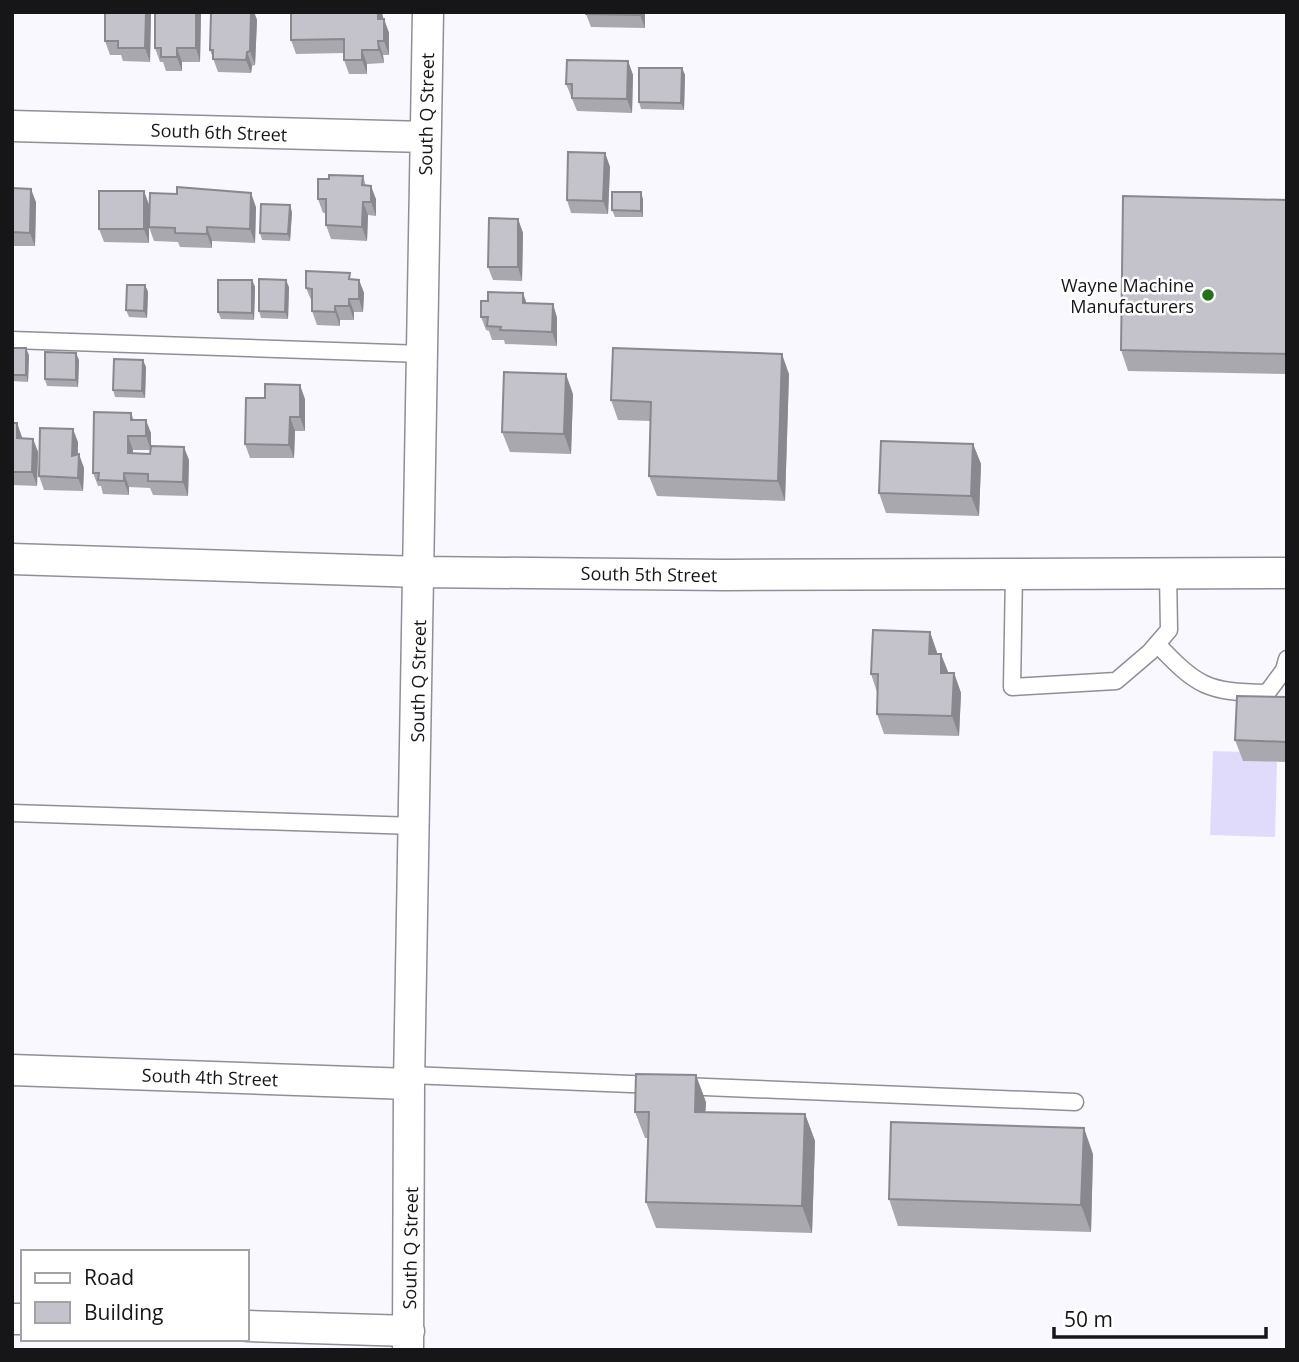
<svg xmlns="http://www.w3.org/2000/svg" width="1299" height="1362" font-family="'Open Sans',sans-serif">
<rect width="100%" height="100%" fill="#f9f8ff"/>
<!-- green -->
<path fill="#e0dbfb" d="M1213,751L1243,752V761L1277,762L1275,837L1210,835Z"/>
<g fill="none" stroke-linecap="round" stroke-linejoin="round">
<!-- service casing -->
<g stroke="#908f97" stroke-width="19">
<path id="service" d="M12,340L423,354
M1014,574L1012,687L1116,681L1150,652L1169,630L1168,573
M1157,644C1198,687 1207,692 1267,693L1284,670L1287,659
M12,813L415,826
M409,1075L655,1085
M681,1086L1075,1102"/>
</g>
<!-- minor casing -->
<g stroke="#908f97" stroke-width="33">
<path id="minor" d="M12,126L425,137
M12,559L420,572L725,575L1287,573
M12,1070L409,1084
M12,1319H23
M247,1326L409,1331
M408,1350L409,1084L428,12"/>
</g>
<!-- service -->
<use href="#service" stroke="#fff" stroke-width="16"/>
<!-- minor -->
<use href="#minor" stroke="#fff" stroke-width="30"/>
</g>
<!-- wall -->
<path fill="#a9a8af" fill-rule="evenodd" d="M105,12H151L150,62L123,61L121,55H110L105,41Z
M155,12H201L200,62H182V71H166L163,62H160L155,48Z
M211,12H254L257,20L255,65L252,66L251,73L218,72L210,50Z
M645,12V28L591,27L586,14Z
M383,17L389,33V55H383L384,63L367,64V74H349L344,60V53L296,54L291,40Z
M628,61L633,75L632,113L577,111L566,84Z
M682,68L685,75L684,110L641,109L639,102Z
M605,153L610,167L608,214L571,213L567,200Z
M363,176L366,186L376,199V216L368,215L367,241L331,239L326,225V213H323L318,199L329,179Z
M12,188L36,202L35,246H12Z
M144,191L149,205V243L104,242L99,229Z
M643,199V217H615L612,210Z
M1287,200V374L1128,371L1121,350Z
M256,207L255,243L212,241V248L180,247L178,242L154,241L149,227Z
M292,212L290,241L262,240L260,233Z
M518,219L523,233L522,281L493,280L488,267Z
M352,279L359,280L364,293L363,312H354V320H340V326L317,325L312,311V302L306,288Z
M252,280L255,287L254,320L221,319L218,312Z
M145,285L148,292L147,318L129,317L126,310Z
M289,287L288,319L261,318L259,311Z
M527,304H553L557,318V346L505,344L504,340H492L489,331L486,330L481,317Z
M12,348L29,355L28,382L12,381Z
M79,360L78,387L47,386L45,379Z
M146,367L145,398L115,397L113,390Z
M789,374L785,501L657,496L649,476L651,421L618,420L611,400Z
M573,394L571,454L510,452L502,432Z
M305,399V431H295L294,458H250L245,444Z
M131,413L134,420L151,433V446L189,460L188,496L153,495L150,488L129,487V495L103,494L101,486H98L93,473ZM133,450H151L150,454H133Z
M12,423H17L22,439H33L38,452L37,486L12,485Z
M78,442V455L84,468L83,491L44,490L39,476Z
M973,444L981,464L979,516L886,513L879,493Z
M930,632L937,654L948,673H954L961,693L959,736L884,734L877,714V692L871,674Z
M1287,697V762L1243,761L1235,740Z
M706,1102L705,1112L805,1114L815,1141L812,1233L656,1228L646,1202L648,1138H645L635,1112Z
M1093,1154L1091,1232L898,1226L889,1199Z"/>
<!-- shaded-wall -->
<path fill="#89888e" d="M146,12H151L150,62L145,48Z
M196,12H201L200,62L196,48Z
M251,12H254L257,20L255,65L250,51Z
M378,12H382L383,17V33L378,19Z
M640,12H645V28L640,15Z
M384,19L389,33V55L384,41Z
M378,41L383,55L384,63L379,50Z
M177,48L182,62V71L177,57Z
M362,50L367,64V74L362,60Z
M247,52L252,66L251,73L246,60Z
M628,61L633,75L632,113L627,99Z
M682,68L685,75L684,110L681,103Z
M605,153L610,167L608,214L603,201Z
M371,186L376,199V216L371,202Z
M31,189L36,202L35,246L30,233Z
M144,191L149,205V243L144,229Z
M641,192L643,199V217L641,211Z
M251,193L256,207L255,243L250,229Z
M363,202L368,215L367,241L362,227Z
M290,205L292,212L290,241L288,234Z
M518,219L523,233L522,281L518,267Z
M207,227L212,241V248L207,234Z
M252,280L255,287L254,320L252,313Z
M286,280L289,287L288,319L285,312Z
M359,280L364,293L363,312L359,299Z
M145,285L148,292L147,318L144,311Z
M523,293L528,307L523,303Z
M349,299L354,312V320L349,306Z
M553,304L557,318V346L552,332Z
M335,306L340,320V326L335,312Z
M26,348L29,355L28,382L26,375Z
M76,353L79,360L78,387L76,380Z
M782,354L789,374L785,501L778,481Z
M143,360L146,367L145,398L142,391Z
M566,374L573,394L571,454L564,434Z
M300,385L305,399V431L300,417Z
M290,417L295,431L294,458L289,445Z
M146,420L151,433V450L146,436Z
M17,423L22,437V452L17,438Z
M73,429L78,442L77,469L72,456Z
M128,436L133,450V467L128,453Z
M33,439L38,452L37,486L32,472Z
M973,444L981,464L979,516L971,496Z
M184,447L189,460L188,496L183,482Z
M79,454L84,468L83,491L78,478Z
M124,473L129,487V495L124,481Z
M930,632L937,652L936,674L929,654Z
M941,654L949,674L941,673Z
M954,673L961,693L959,736L952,716Z
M696,1075L706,1102L704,1138L695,1112Z
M805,1114L815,1141L812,1233L802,1206Z
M1084,1128L1093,1154L1091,1232L1081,1205Z"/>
<!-- building -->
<path fill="#c4c3cb" stroke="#89888e" stroke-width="2" d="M105,12H146L145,48H118V41H105Z
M155,12H196V48H177V57H161V48H155Z
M211,12H251L250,51L247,52L246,60L213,59V50H210Z
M291,12H378V19H384V41H378L379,50H362V60H344V39L291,40Z
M586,12H640V15L586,14Z
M567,60L628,61L627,99L572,98V84H566Z
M639,68H682L681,103L639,102Z
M568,152L605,153L603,201L567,200Z
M329,175L363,176L362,185L371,186V202H363L362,227L326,225V199H318V179H329Z
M177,187L251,193L250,229L207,227V234L175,233V228L149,227L150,193L177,194Z
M12,188L31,189L30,233L12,232Z
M99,191H144V229H99Z
M612,192H641V211L612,210Z
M1123,196L1287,200V354L1121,350Z
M261,204L290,205L288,234L260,233Z
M489,218L518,219V267H488Z
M306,271L350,273L349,279L359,280V299H349V306H335V312L312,311V289L306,288Z
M259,279L286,280L285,312L259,311Z
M218,280H252V313L218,312Z
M127,285H145L144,311L126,310Z
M488,292L523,293V303L553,304L552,332L500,330L501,327L487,326L488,317H481V301H488Z
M12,348H26V375H12Z
M613,348L782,354L778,481L649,476L651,402L611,400Z
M45,352L76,353V380L45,379Z
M114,359L143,360L142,391L113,390Z
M504,372L566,374L564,434L502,432Z
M265,384L300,385V417H290L289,445L245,444L246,398H265Z
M94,412L131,413V420H146V436H128V453L150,454L151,446L184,447L183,482L148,481V474L124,473V481L98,480L99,473H93Z
M12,423H17V438L33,439L32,472H12Z
M40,428L73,429L72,456L79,454L78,478L39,476Z
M881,441L973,444L971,496L879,493Z
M873,630L930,632L929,654H941V673H954L952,716L877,714L878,674H871Z
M1237,696L1287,697V742L1235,740Z
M636,1074L696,1075L695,1112L805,1114L802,1206L646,1202L649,1112H635Z
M891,1122L1084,1128L1081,1205L889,1199Z"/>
<!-- markers -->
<circle fill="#227117" stroke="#fff" stroke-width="2.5" cx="1208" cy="295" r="7"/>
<g text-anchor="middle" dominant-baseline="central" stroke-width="5" stroke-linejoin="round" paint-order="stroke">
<!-- street labels -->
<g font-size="18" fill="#161619" stroke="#fff">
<text transform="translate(426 114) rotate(-89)">South Q Street</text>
<text transform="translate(219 132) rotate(2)">South 6th Street</text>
<text transform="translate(649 574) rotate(1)">South 5th Street</text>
<text transform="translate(418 681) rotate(-89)">South Q Street</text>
<text transform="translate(210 1077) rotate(2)">South 4th Street</text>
<text transform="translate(410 1248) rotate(-89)">South Q Street</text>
</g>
<!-- poi labels -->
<g font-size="18" fill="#161619" stroke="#fff" text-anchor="end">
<text x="1194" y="285">Wayne Machine<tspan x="1194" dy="21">Manufacturers</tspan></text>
</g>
</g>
<!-- border -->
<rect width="1299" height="1362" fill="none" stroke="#161619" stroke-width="28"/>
<!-- legend -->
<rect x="21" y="1250" width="228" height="91" fill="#ffffff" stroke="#a2a2a3" stroke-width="2"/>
<rect x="35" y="1273" width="35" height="10" fill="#ffffff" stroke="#a2a2a3" stroke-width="2"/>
<text x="84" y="1285" font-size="21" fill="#161619">Road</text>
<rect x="35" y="1302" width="35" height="21" fill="#c4c3cb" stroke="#a2a2a3" stroke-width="2"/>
<text x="84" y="1320" font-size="21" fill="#161619">Building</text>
<!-- scale -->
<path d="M1054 1327v10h212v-10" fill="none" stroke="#161619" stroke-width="3.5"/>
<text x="1064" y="1327" font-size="21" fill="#161619" stroke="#ffffff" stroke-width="5" paint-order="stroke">50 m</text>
</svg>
